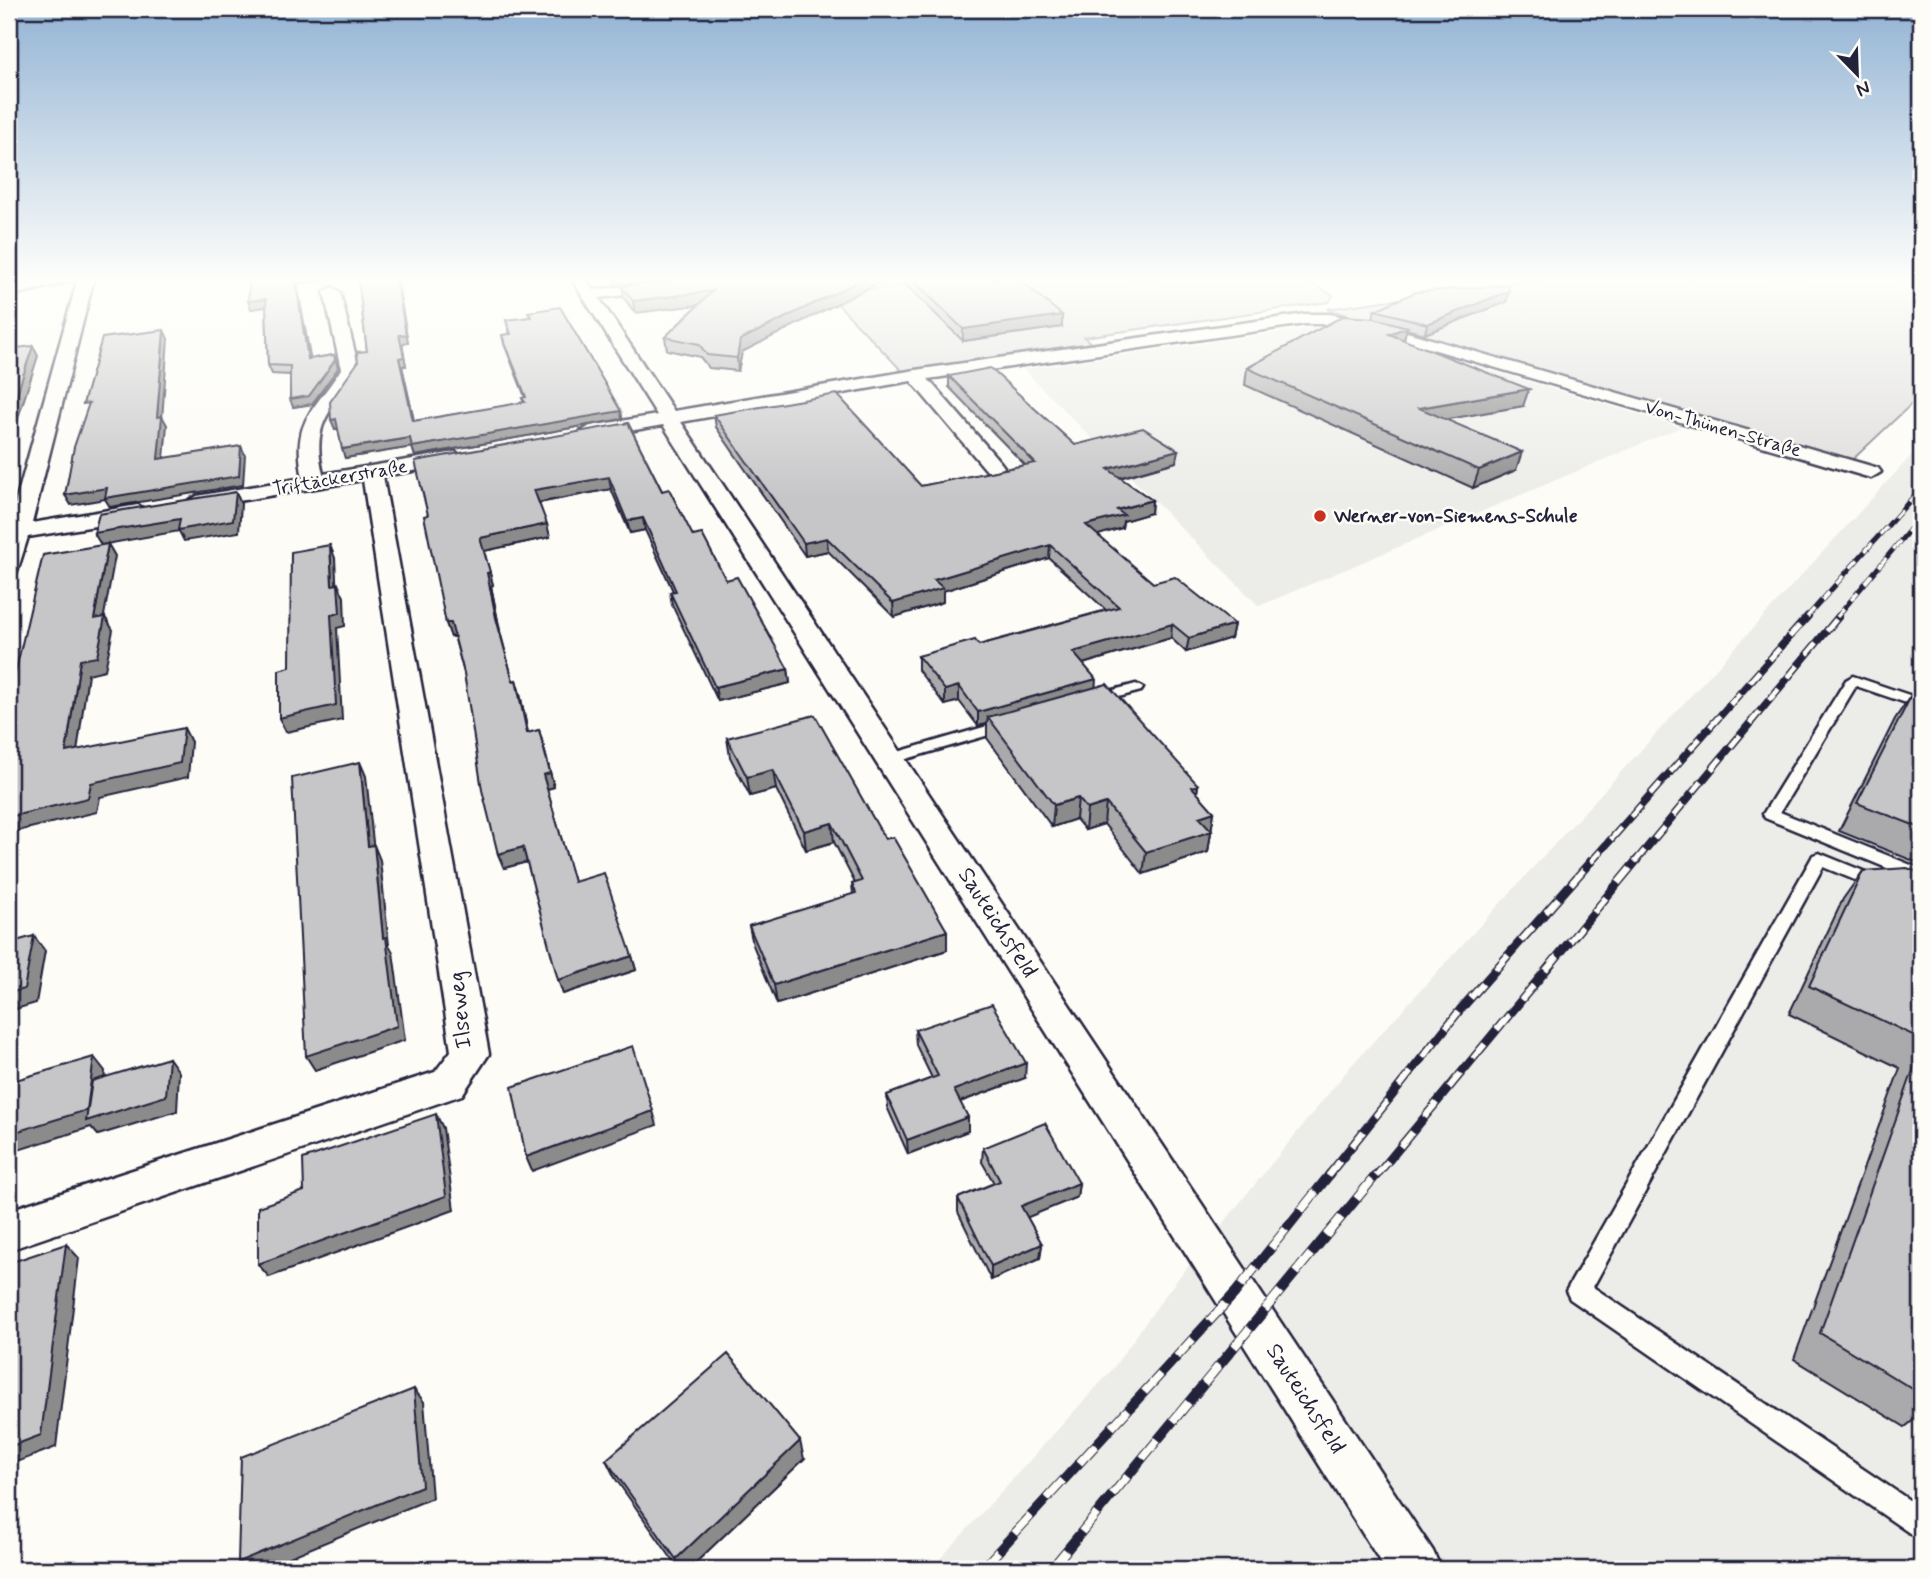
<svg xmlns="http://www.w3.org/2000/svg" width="1930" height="1578" font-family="Mynerve,sans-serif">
<rect width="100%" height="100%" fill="#fdfcf7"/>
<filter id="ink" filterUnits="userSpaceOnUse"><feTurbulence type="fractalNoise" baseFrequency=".0143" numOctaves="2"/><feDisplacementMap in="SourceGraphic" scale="14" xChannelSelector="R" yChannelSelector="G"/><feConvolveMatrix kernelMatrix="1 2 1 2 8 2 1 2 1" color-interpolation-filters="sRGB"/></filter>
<g filter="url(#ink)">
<!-- built -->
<path fill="#ecece9" d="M1310,328L1363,332L1681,427L1259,606L1023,369Z
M1921,445V1569H931L1111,1371L1169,1290L1351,1066Z"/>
<!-- green -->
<path fill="#dddcdb" stroke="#807f8b" stroke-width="2" d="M956,278H1301L1333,295L1329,302L1084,337L1091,343L903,372L829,295Z
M1549,278H1894L1921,282V395L1849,463L1327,309Z"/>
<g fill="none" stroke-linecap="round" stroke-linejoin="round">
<!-- lane casing -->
<g stroke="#22223b" stroke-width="5">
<path id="lane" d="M1853,676L1921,699V708L1856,686L1780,812L1921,869V882L1765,818L1763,814L1846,680Z
M1136,684L1143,688L1141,691L1096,703L1089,699L1091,696Z
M1008,720L1015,725L1013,728L889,764L881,759L884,756Z
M1819,853L1883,879L1886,883L1883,887L1877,889L1823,867L1593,1287L1921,1508V1537L1911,1534L1570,1299L1566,1291L1811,859L1813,855Z"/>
</g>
<!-- street casing -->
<g stroke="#22223b" stroke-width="5">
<path id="street" d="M49,278H76L73,281L9,296V286Z
M78,278H94L32,523L138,505L149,512L138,519L28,537L17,572L9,574V526Z
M571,278H585L593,290L695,278H737L730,283L599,298L674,411L915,370L1305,314H1330L1379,324L1878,468L1881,472L1871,478L1864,476L1371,331L1330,324H1305L928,379L1001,463L1004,467L1001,471H987L911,381L681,422L1433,1551L1441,1569H1385L663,425L590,438L580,432L590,426L657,415Z
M332,287L340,292L359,369C333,410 310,421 323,474L455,452L465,458L455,464L383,476L489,1054L462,1095L9,1250V1210L435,1072L451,1051L363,480L197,508L186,502L197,496L303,478C291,420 313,413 341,369L324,292Z"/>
</g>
<!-- primary casing -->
<g stroke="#22223b" stroke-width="6">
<path id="primary" d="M9,278H38L35,282L9,288Z"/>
</g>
<!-- lane -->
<use href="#lane" fill="#fdfcf7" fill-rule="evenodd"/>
<!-- street -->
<use href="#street" fill="#fdfcf7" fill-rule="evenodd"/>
<!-- primary -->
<use href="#primary" fill="#fdfcf7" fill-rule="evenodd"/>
<!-- rail-far3 casing -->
<g stroke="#22223b" stroke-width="5">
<path id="rail-far3" d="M1807,617L1921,488
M1837,617L1921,516"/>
</g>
<!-- rail-far2 casing -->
<g stroke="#22223b" stroke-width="8">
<path id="rail-far2" d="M1591,862L1808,616
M1635,862L1839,616"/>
</g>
<!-- rail-far1 casing -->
<g stroke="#22223b" stroke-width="9">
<path id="rail-far1" d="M1328,1176L1460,1010L1592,860
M1376,1176L1637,860"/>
</g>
<!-- rail casing -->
<g stroke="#22223b" stroke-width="10">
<path id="rail" d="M982,1569L1235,1293L1330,1174
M1051,1569L1377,1174"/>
</g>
<!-- rail-far3 -->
<use href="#rail-far3" stroke="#fdfcf7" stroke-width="3.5" stroke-dasharray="11" stroke-linecap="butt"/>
<!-- rail-far2 -->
<use href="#rail-far2" stroke="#fdfcf7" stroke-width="5" stroke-dasharray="15" stroke-linecap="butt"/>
<!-- rail-far1 -->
<use href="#rail-far1" stroke="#fdfcf7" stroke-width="6" stroke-dasharray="19" stroke-linecap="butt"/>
<!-- rail -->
<use href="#rail" stroke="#fdfcf7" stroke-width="8" stroke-dasharray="24" stroke-linecap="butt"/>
</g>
<!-- wall -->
<path fill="#aaaaac" stroke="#22223b" stroke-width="2" d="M358,278H397L408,343L402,344L406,366H402L414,421L524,403L522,398L525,397L504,344L502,335L510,334L506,320L530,317L528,312L621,411L622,419L415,456L412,447L345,458L338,429H335L367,351Z
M696,278L742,352L738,371L709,368L700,357L667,350L665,337L698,305L635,313L624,298L622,286Z
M899,278H1017L1062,327L963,341Z
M297,284L310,359L334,355L338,368L312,404L293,407L290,375L272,374L268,365L266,307L251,309Z
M1509,291L1506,302L1425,334L1406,329L1404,340L1523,406L1446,419L1516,470L1473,488L1245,385L1247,368L1373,318L1375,310Z
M949,376L1075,445L1176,462L1120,478L1152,500L1151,513L1123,521L1122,528L1097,535L1153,583L1234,624L1231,638L1186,652L1171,638L1083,664L1095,687L1198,785L1197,793L1214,812L1208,852L1143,874L1104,824L1085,830L1076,819L1052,827L987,738V724L978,726L959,701L945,705L918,670V656L979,645L1106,610L1049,558L943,591V602L894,617L828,551L805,556L716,427L714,415L921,486L1025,465L949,387Z
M628,423L662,491L693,536L726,580L788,669L790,683L718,701L672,605L670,592L673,591L645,530L630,533L611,489L539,503L550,537L484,551L493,585L491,586L500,631L513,681L516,680L520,694L528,733L539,730L543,744L554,787L547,789L574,882L632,956L636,970L563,994L527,862L504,868L498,854L464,673L454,636L451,637L446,623L428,515Z
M1913,692L1921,695V864L1839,831L1895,719Z
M727,738L885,839L947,931V950L777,1004L753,945L749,926L853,894L852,884L855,883L834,842L806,850L776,789L750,796L730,757Z
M1863,871L1921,873V1414L1905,1427L1794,1359L1900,1068L1789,1014L1843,899Z
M915,1030L1025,1078L960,1102L968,1131L908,1154L888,1109L887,1095L932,1078L916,1045Z
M983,1148L1079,1183L1077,1197L1027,1217L1042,1244L1040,1258L991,1280L958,1212V1198L994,1183L982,1162Z
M804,1459L689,1569H679L615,1478L606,1460Z"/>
<!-- shaded-wall -->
<path fill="#8b8b8c" stroke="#22223b" stroke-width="2" d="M295,278H348L297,284L312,367L308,359Z
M396,278H397L408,343L402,344L406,366H402L416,430L399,358Z
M614,278H675L615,285Z
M865,278H888L742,352L738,371L737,358L740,340Z
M713,291L714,303L635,313L633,301Z
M1509,291L1506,302L1425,334L1427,324Z
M266,299L269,306L251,309L248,301Z
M1062,315V327L963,341V329Z
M1407,327L1403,343L1389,334Z
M164,330L168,339L162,419V416L167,425L163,469L158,459L157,417Z
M33,346L38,356L9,446V417Z
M334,355L338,368L312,404L293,407L290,399Z
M1529,389L1523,406L1414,425L1419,408Z
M621,411L622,419L415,456L412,447L345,458L342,449L410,438Z
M336,419L340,428L335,429L331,420Z
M241,446L245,455L243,485L110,507L105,499L71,505L65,495Z
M1178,450L1176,462L1107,481L1108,469Z
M1522,452L1516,470L1473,488L1479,470Z
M609,477L611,489L537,503L534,490Z
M236,492L241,504L239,532L184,541L179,531L101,545L94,533Z
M1152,500L1151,513L1123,521L1122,528L1085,539L1086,525L1117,510Z
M643,518L645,530L630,533L627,521Z
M547,524L550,537L484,551L493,585L491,586L500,631L496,618L480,538Z
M827,538L828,551L805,556L804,543Z
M108,544L115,556L101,632L94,619Z
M330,545L335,558L337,598L332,585Z
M1050,545L1049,558L943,591V602L894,617L893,603L934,580Z
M338,584L344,597L345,626L337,628L342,720L286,732L279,718Z
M105,617L113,630L105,670L88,674L75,766L66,752L80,660Z
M446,623H451L455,636L451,637Z
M1172,624L1171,638L1072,667L1073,652Z
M1234,624L1231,638L1186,652L1189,638Z
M788,669L790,683L718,701L715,687Z
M1096,679L1095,693L988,717L987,724L978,726V712Z
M516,680L520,694L531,747L527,733Z
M959,686V701L945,705V690Z
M184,728L191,742L188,777L100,797L97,812L9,833V817L91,783Z
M539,730L554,787L547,789L543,775Z
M360,762L366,776L375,861L368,846Z
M773,770L776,789L750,796L747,777Z
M1198,785L1195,806L1192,787Z
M1078,798L1076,819L1052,827L1054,805Z
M1106,803L1104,824L1085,830L1087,809Z
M1214,812L1208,852L1143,874L1146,852L1199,817Z
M832,823L834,842L806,850L804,831Z
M374,845L380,860L389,945L393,952L405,1040L315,1070L306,1056L383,938Z
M523,847L527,862L504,868L498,854Z
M947,931V950L777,1004L774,985Z
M34,936L45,951L36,1003L9,1011V993Z
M632,956L636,970L563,994L558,980Z
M94,1057L105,1071L100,1117L169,1058L179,1072L177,1111L98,1135L91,1127L9,1153V1134Z
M1026,1063L1025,1078L954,1104V1090Z
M653,1111L657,1125L532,1171L526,1157Z
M436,1114L443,1128L454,1210L269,1277L258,1264Z
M968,1117V1131L908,1154L907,1140Z
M1079,1183L1077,1197L1021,1220V1206Z
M66,1244L79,1258L56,1447L9,1465V1447Z
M1042,1244L1040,1258L991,1280V1266Z
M414,1389L424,1402L432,1498L261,1569H247L238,1562Z
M800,1441L804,1459L689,1569H681L676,1559Z"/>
<!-- building -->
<path fill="#c6c6c8" stroke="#22223b" stroke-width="2" d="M250,278H295L308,359L334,355L335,360L309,396L290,399V366L268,365L266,299L248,301Z
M358,278H396L406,335H399L404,357L399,358L413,421L525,402L522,398L526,397L502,335L511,334L506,320L531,317L528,312L560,307L621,411L412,447L410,438L342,449L336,419L331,420L330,402L358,362L357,352L367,351Z
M696,278H865L740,340L737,358L707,355L699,344L665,337L713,291L633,301L622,286Z
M911,278H1017L1062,315L963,329Z
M1508,285L1509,291L1427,324L1375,310L1416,292Z
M1343,316L1374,318L1407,327L1389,334L1529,389L1419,408L1522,452L1479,470L1247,368Z
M164,330L157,417L162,416L158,459L241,446L239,476L105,498L107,488L65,495L74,447L89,403L83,404L102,338Z
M33,346L9,417V349Z
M990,368L1075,445L1143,428L1178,450L1108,469L1152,500L1117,510L1124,515L1086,525L1153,583L1175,577L1234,624L1189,638L1172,624L1073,652L1096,679L978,712L959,686L945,690L918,656L975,640L979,645L1119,607L1050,545L934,580L943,588L893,603L827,538L804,543L714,415L837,394L921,486L1035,463L949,376Z
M628,423L662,491L669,489L693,536L702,534L726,580L737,577L788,669L715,687L670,592L676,591L643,518L627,521L609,477L534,490L547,524L480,538L490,572L487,573L496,618L513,681L516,680L527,733L539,730L550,773L543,775L574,882L604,873L632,956L558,980L523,847L498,854L482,790L464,673L451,623H446L424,516L428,515L415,461Z
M236,492L233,520L178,530L180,519L94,533L99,514Z
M108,544L94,619L105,617L97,657L80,660L66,752L184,728L180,763L91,783L88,798L9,817V699L43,555Z
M330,545L332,585L338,584L340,613L331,615L336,705L279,718V670L290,667L291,552Z
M1107,684L1198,785L1192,787L1214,812L1199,817L1212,831L1146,852L1106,803L1087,809L1078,798L1054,805L988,717Z
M1913,692L1921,695V828L1857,803Z
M815,715L885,839L893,837L947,931L774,985L749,926L856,893L852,884L862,881L832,823L804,831L773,770L747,777L727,738Z
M360,762L368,846L374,845L383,938L386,937L397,1026L306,1056L292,778Z
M1907,868L1921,873V1039L1809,986L1863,871Z
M34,936L24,989L9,993V943Z
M992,1004L1026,1063L954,1090L968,1117L907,1140L887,1095L938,1076L915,1030Z
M633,1046L653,1111L526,1157L512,1087Z
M1921,1048V1394L1820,1333Z
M94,1057L87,1110L9,1134V1082Z
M169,1058L166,1096L86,1121L92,1081Z
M436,1114L446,1196L258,1264V1207L304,1191L303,1159Z
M1045,1123L1079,1183L1021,1206L1042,1244L991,1266L958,1198L1000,1181L983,1148Z
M66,1244L41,1435L9,1447V1263Z
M728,1354L800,1441L676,1559L606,1460Z
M414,1389L422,1486L238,1562L241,1457Z"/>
</g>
<!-- sky -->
<linearGradient id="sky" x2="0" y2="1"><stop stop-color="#92b3d4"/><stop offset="0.56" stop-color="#fefefb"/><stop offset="1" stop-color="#fefefb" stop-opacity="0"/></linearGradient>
<rect width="1930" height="499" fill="url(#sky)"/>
<!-- markers -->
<circle fill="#c8321e" stroke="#fdfcf7" stroke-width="2.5" cx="1320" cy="516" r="7"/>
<g text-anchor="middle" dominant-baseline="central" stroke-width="5" stroke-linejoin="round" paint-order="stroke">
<!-- far-street labels -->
<g font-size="19" fill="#22223b" stroke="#fdfcf7">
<text transform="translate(1723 429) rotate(16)">Von-Thünen-Straße</text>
<text transform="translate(340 478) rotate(-10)">Triftäckerstraße</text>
</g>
<!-- far-poi labels -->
<g font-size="19" font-weight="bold" fill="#22223b" stroke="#fdfcf7" text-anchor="start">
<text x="1334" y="516">Werner-von-Siemens-Schule</text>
</g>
<!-- street labels -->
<g font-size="23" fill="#22223b" stroke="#fdfcf7">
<text transform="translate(997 923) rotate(57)">Sauteichsfeld</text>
<text transform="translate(461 1010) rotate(-96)">Ilseweg</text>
<text transform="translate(1305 1399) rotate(57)">Sauteichsfeld</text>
</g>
</g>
<!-- margin -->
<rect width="1930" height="1578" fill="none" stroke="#fdfcf7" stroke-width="35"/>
<rect x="18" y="18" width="1895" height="1543" fill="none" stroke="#22223b" stroke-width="2.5" filter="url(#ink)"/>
<!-- north arrow -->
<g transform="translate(1857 74) rotate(157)" stroke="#fdfcf7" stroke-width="5" paint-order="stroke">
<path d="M0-5L12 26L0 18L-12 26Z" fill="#22223b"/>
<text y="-10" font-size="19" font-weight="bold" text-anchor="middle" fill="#22223b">N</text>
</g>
</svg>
